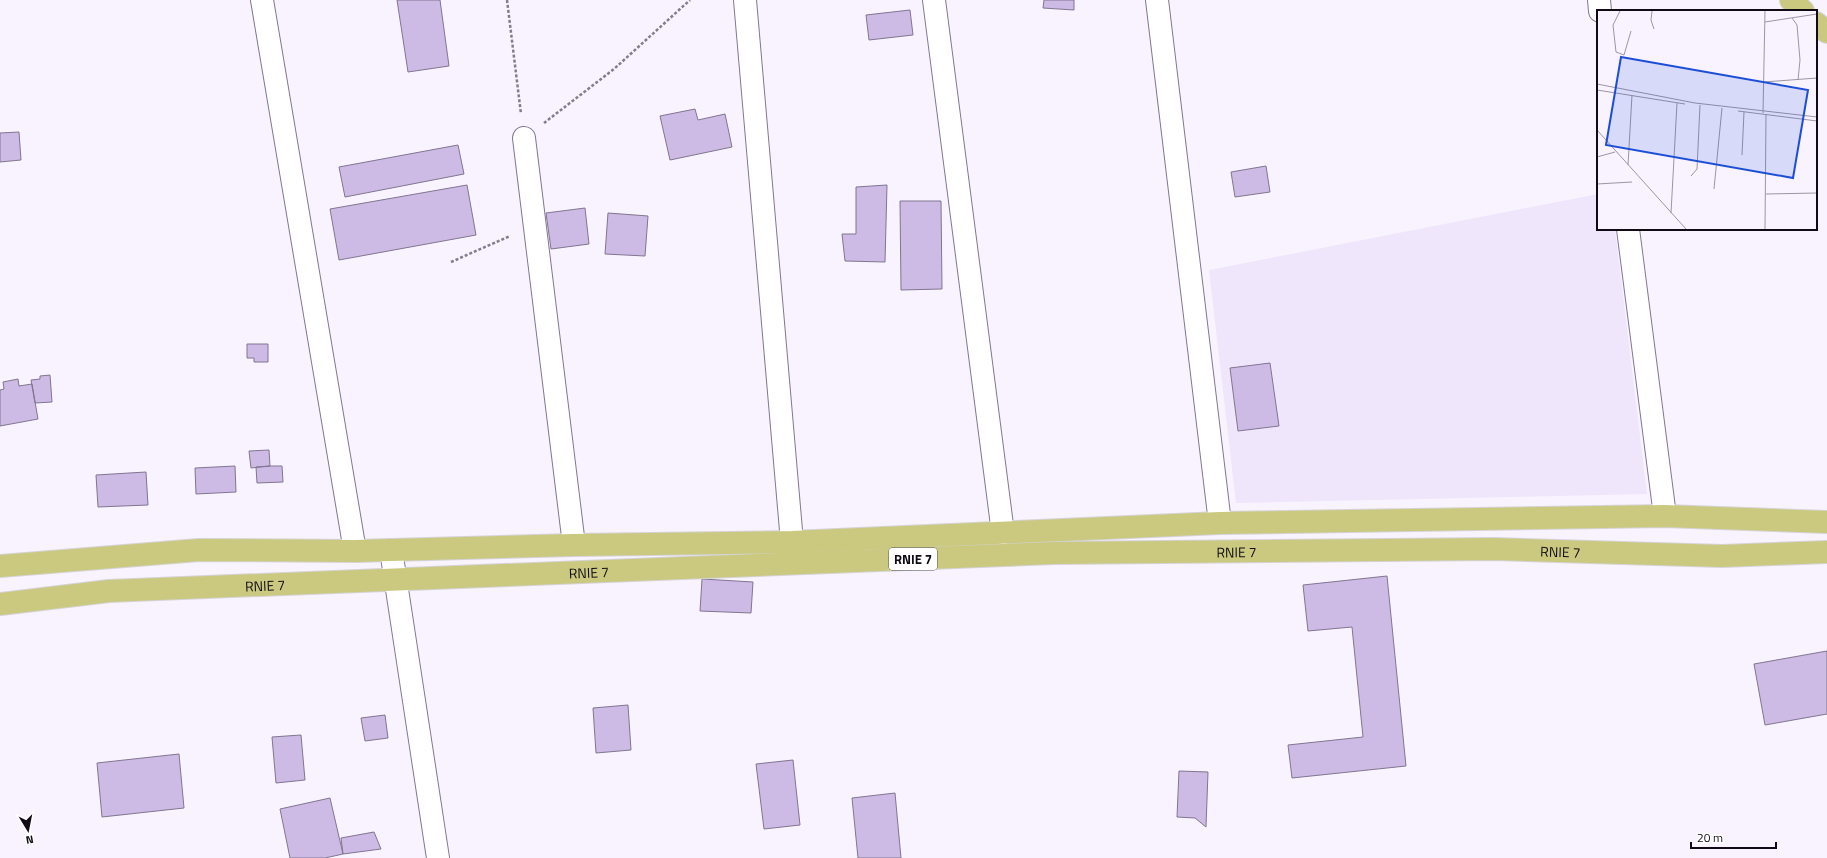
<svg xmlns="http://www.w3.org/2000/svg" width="1827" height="858" font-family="'Titillium Web',sans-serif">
<rect width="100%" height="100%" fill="#f8f3ff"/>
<!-- built -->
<path fill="#efe6fc" d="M1598,194V229H1615L1647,494L1236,503L1209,270Z"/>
<!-- building -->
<path fill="#cdbae5" stroke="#817590" d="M397,0H440L449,66L408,72Z
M1044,0H1074V10L1043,8Z
M910,10L913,35L869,40L866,15Z
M695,109L698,120L725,114L732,147L670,160L660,116Z
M19,132L21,160L0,162V133Z
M458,145L464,174L345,197L339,167Z
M1266,166L1270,192L1235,197L1231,172Z
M467,185L476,235L339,260L330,209Z
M887,185L885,262L845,261L842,234H856V187Z
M900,201H941L942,289L901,290Z
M585,208L589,244L551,249L546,213Z
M608,213L648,216L645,256L605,254Z
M247,344H268V362H254V358H247Z
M1270,363L1279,426L1238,431L1230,368Z
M50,375L52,402L35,403L31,380L40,379V376Z
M18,379L19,386L32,384L38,419L0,426V390L4,389L3,382Z
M269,450L270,466L251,468L249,451Z
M235,466L236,492L196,494L195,468Z
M270,466H282L283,482L257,483L256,467Z
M146,472L148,505L98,507L96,475Z
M1387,576L1406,766L1292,778L1288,745L1363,737L1352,627L1308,631L1303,585Z
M702,579L753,582L751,613L700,611Z
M1827,651V714L1765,725L1754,664Z
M628,705L631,750L596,753L593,708Z
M385,715L388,738L365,741L361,718Z
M301,735L305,780L276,783L272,737Z
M179,754L184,808L102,817L97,763Z
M793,760L800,825L764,829L756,764Z
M1179,771L1208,772L1206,827L1195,818L1177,817Z
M895,793L901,858H858L852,798Z
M330,798L343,854L325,858H290L280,809Z
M374,832L381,849L343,854L341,838Z"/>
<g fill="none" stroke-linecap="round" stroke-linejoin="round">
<!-- street casing -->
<g stroke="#827691" stroke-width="24">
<path id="street" d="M262,0L355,551
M745,0L792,542
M934,0L1003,533
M1157,0L1220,523
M1599,0L1600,11
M524,138L574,545
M1628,229L1665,516
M391,550L438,858"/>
</g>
<!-- primary casing -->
<g stroke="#d4d3d5" stroke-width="24">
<g id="primary">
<path d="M1791,0L1803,11"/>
<path d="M1816,23L1827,32"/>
<path d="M0,566L199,550L355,551L574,545L792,542L1220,523L1665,516L1827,522"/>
<path id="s1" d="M0,604L109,591L1054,553L1494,549L1722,556L1827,552"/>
</g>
</g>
<!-- path -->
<path stroke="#827d88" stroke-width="2.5" stroke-dasharray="3 2" stroke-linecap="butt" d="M507,0L521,114
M544,123L614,69L690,0
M451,262L510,236"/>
<!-- street -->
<use href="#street" stroke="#fff" stroke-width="22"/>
<!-- primary -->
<use href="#primary" stroke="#cbc980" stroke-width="22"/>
</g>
<g text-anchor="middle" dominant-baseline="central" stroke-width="3" stroke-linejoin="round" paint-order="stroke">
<!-- shield labels -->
<rect fill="#fff" stroke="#57545a" stroke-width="1" x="889" y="548" width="48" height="22" rx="3"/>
<g font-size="13" font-weight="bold" fill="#0f0a14">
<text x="913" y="559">RNIE 7</text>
</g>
<!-- street labels -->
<g font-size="14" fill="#0f0a14" stroke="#fff">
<text stroke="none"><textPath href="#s1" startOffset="1238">RNIE 7</textPath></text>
<text stroke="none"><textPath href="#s1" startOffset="1562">RNIE 7</textPath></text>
<text stroke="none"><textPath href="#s1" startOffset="590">RNIE 7</textPath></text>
<text stroke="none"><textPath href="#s1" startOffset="266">RNIE 7</textPath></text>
</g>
</g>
<!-- overview -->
<g transform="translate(1597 10)">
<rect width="220" height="220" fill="#f8f3ff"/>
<path fill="none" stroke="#9b96a1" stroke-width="1" d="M23,1L16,15L19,42L27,45L34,21M55,1L54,10L57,19M195,8L200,15L203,50L201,70M168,12L220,4M167,72L220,68M0,74L98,93L220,107M0,80L88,94M141,101L220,111M166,103L168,1M0,120L89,219M145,145L147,102M0,147L18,142M31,155L35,85M94,166L100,159L103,95M0,174L35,172M117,179L125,98M169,184L220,183M74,203L80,93M168,219L169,105"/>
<path fill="#1d4ed8" fill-opacity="0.15" stroke="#1d4ed8" stroke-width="2" d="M24,47L211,80L196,168L9,135Z"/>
<rect width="220" height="220" fill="none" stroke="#0f0a14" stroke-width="2"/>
</g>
<!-- north arrow -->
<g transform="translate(28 830) rotate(170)" stroke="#ffffff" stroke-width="3" paint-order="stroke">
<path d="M0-3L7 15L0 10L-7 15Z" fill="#0f0a14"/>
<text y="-6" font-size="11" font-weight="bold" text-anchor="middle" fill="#0f0a14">N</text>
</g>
<!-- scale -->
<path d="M1691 842v6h85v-6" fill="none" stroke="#0f0a14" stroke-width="2"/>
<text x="1697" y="842" font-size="12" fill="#0f0a14" stroke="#ffffff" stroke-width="3" paint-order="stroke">20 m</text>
</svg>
